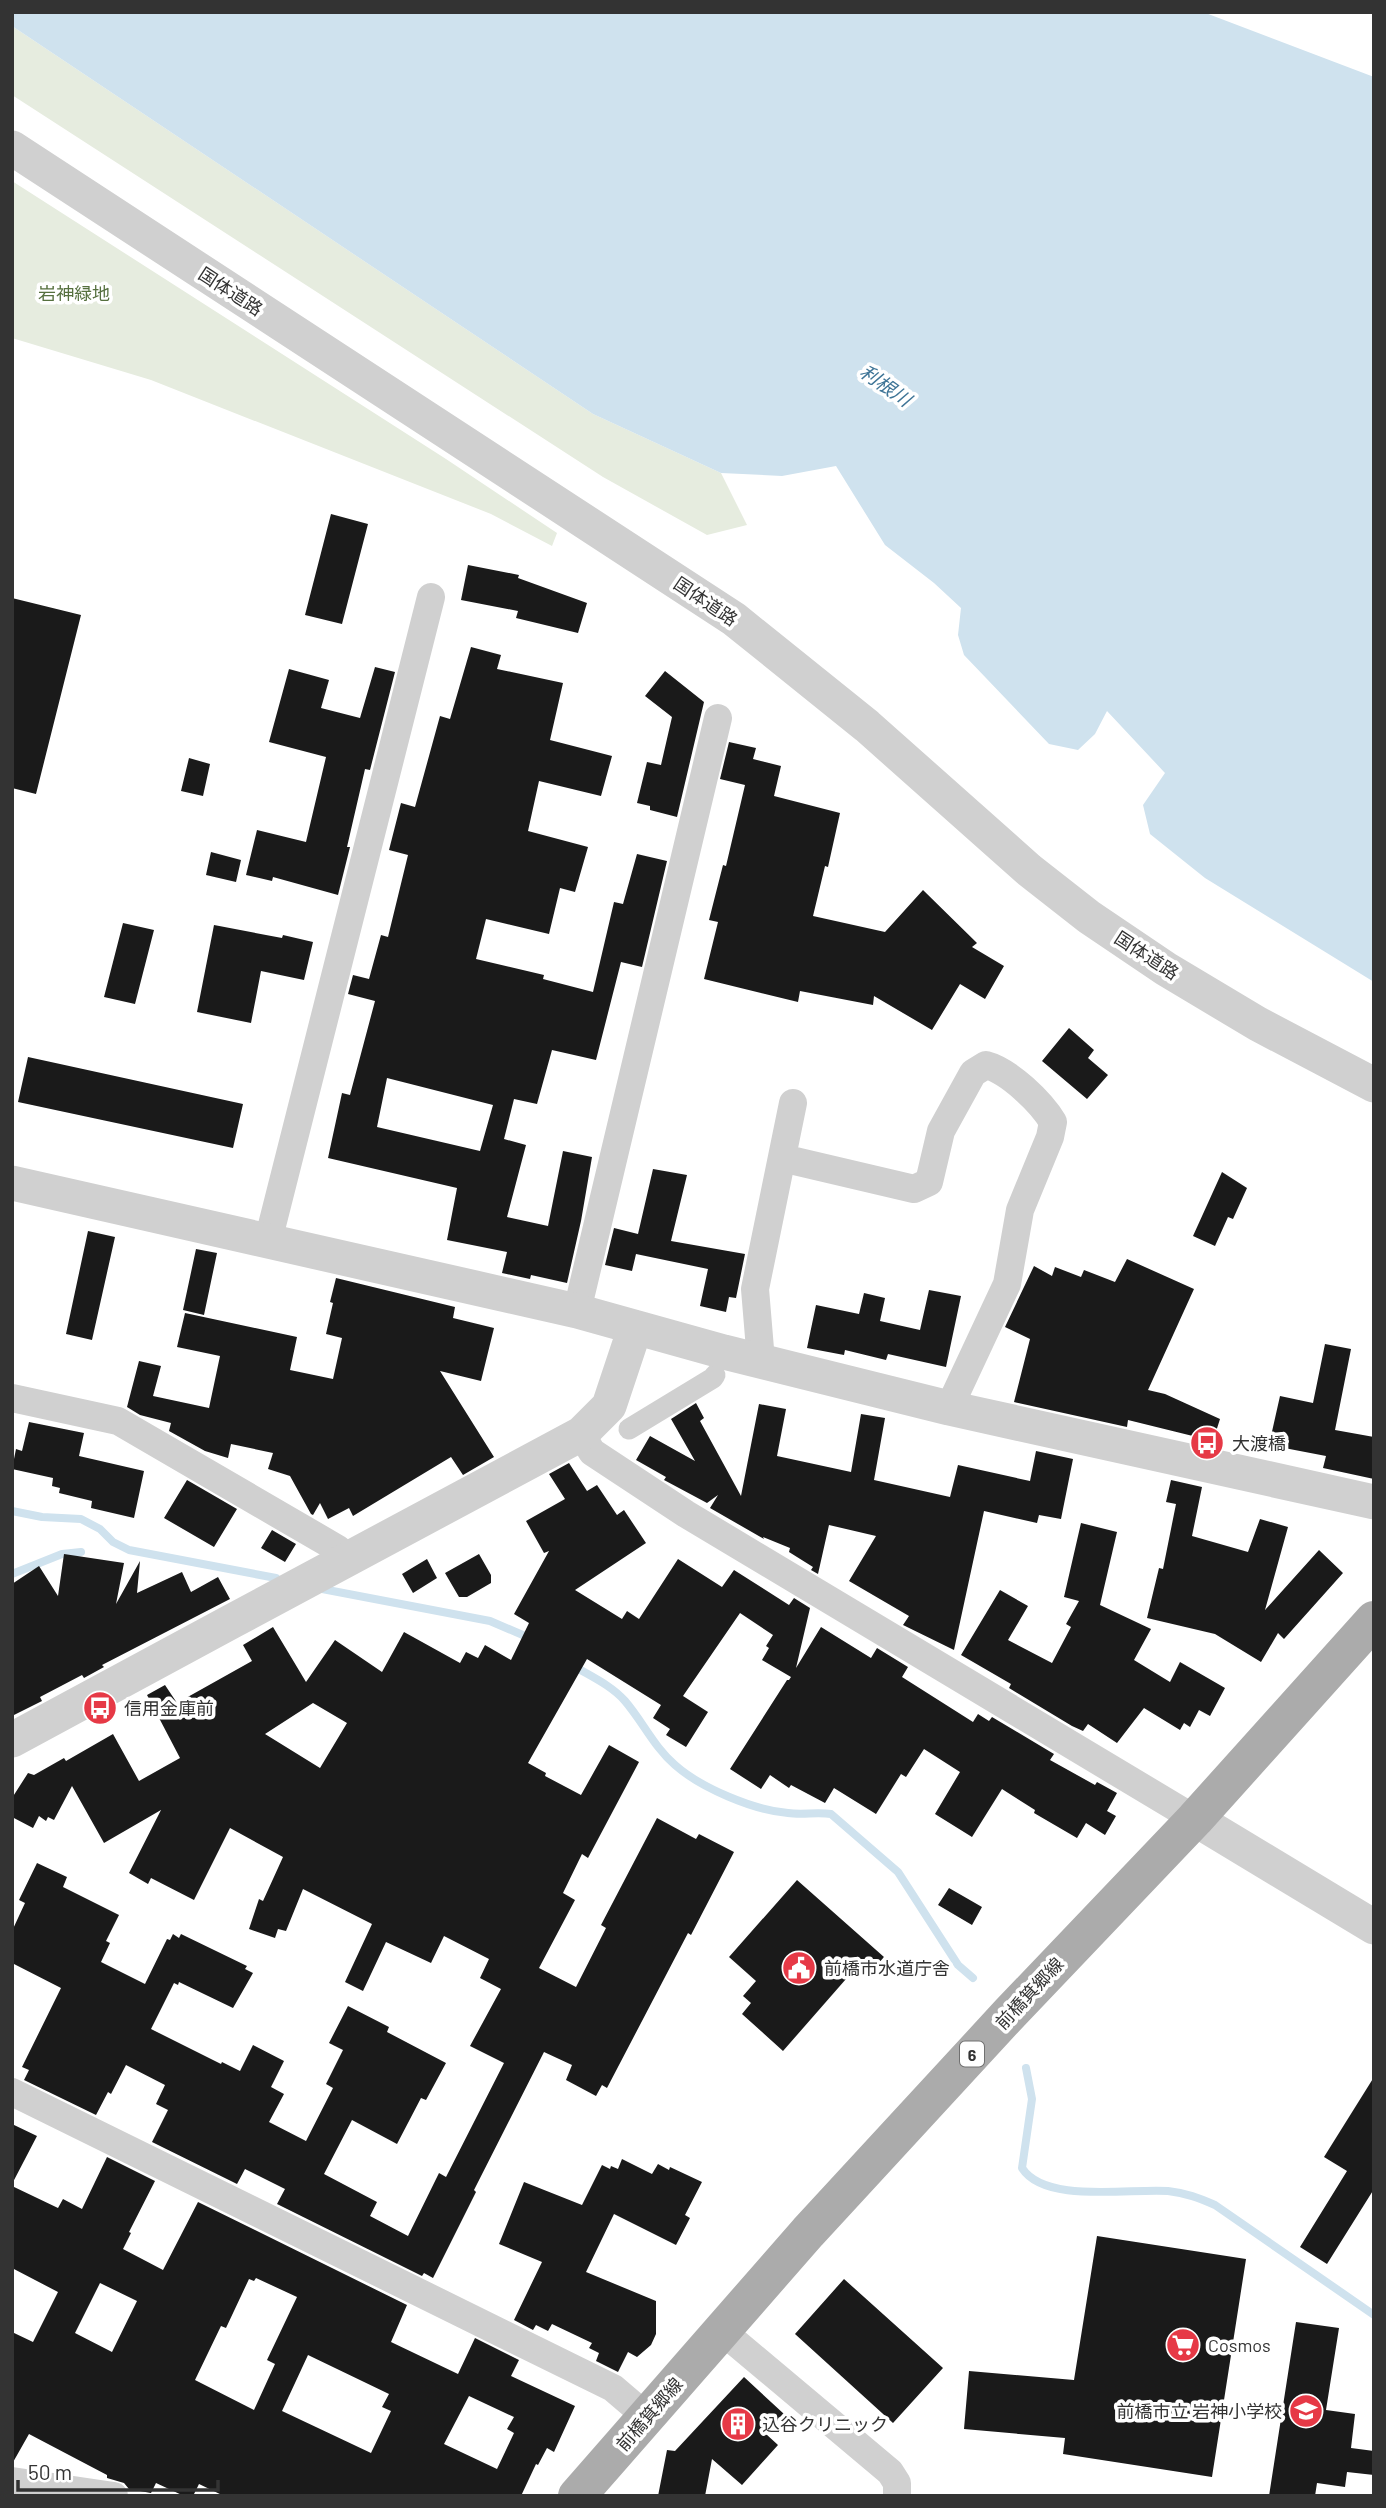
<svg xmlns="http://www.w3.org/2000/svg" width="1386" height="2508" font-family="Barlow,'Noto Sans JP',sans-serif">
<rect width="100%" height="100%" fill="#fff"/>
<!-- green -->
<path fill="#e6ecdf" d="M12,26L593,414L721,473L747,525L707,535L603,477L12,95Z
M12,181L446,459L557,533L552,546L491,514L151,380L12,338Z"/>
<!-- water -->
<path fill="#cfe2ee" d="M12,12H1203L1374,77V982L1205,878L1150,834L1143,805L1165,773L1107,711L1095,734L1078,750L1049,744L964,655L958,635L961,608L934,583L885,545L836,466L782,476L721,473L593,414L12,26Z"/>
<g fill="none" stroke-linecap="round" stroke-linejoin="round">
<!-- stream -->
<path stroke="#cfe2ee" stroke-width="8" d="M12,1511L42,1517L81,1519L100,1529L113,1542L129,1550L276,1578
M12,1574L62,1554L81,1552
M317,1588L490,1621L532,1639
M572,1665C590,1676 611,1685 625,1701C643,1722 654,1747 675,1765C701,1788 753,1810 788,1813C802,1815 817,1812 831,1814L898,1872L958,1965L973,1978
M1026,2068L1032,2099L1022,2168C1045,2204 1130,2188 1168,2191C1186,2193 1199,2198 1215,2205L1374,2315"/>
</g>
<!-- building -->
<path fill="#1a1a1a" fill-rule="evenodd" d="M331,514L368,524L342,624L305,615Z
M468,565L519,575L518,578L587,603L578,633L516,618L518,611L461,600Z
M12,598L81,615L36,794L12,788Z
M471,647L501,655L497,669L563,683L550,740L612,756L601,796L539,781L528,831L588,847L575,892L560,888L549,934L486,919L476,959L544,975L543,979L593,992L614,902L623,904L637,854L667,861L642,967L621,962L596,1060L552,1050L537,1104L514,1099L504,1139L526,1145L507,1217L548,1226L563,1151L592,1157L581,1221L567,1283L531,1275L530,1279L502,1273L507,1252L447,1240L457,1188L328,1158L342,1093L350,1095L375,1001L348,994L353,975L369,979L381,935L388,937L408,855L389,850L401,803L415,807L440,716L450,719ZM387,1078L493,1105L480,1151L377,1127Z
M375,667L395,672L370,770L365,769L347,847H350L338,895L273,877L272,881L246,875L257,830L306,842L326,757L269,742L289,669L329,680L321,708L360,718Z
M665,671L704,702L677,817L650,810V806L637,803L647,762L661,765L672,717L645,696Z
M729,742L756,748L753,759L781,766L774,796L840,813L828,867L825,866L813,916L885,932L923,890L977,943L972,947L1004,966L985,999L960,984L932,1030L874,996L873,1005L800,991L798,1002L704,979L718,922L709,920L723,865L726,866L745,785L720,779Z
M189,758L210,764L203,796L181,791Z
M211,852L241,860L236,882L206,875Z
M123,923L154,930L135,1004L104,997Z
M214,925L282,938L283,935L313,942L304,980L261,971L251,1023L197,1012Z
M1069,1028L1094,1050L1088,1058L1108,1075L1087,1099L1042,1061Z
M28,1057L243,1104L233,1148L18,1102Z
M653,1169L687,1175L671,1241L745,1254L736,1298L729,1297L726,1312L700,1306L708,1269L636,1254L632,1271L605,1265L614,1228L638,1234Z
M1222,1172L1247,1188L1233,1219L1228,1217L1215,1246L1193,1236Z
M88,1231L115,1237L92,1340L66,1334Z
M196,1249L217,1253L204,1315L183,1310Z
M1127,1259L1194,1289L1148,1390L1165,1394L1220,1419L1213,1441L1128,1420L1127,1427L1014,1402L1030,1339L1005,1327L1034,1266L1052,1276L1055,1267L1081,1277L1084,1270L1115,1282Z
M336,1278L455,1307L453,1318L494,1328L481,1381L440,1371L494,1457L463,1475L451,1457L353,1516L349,1508L328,1519L320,1503L313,1515L311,1514L290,1476L268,1469L273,1453L231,1444L228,1458L205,1451L169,1431L171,1423L140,1415L127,1407L139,1361L161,1366L153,1396L209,1408L220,1356L177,1347L185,1313L297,1337L290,1370L333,1379L342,1338L326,1334L333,1303L330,1302Z
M929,1290L961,1296L946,1367L888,1354L886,1360L845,1350L844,1355L807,1348L816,1305L859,1314L864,1293L885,1298L880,1321L920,1330Z
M1325,1344L1351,1349L1335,1430L1374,1437V1479L1323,1468L1326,1456L1269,1445L1280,1396L1313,1403Z
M696,1403L704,1418L700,1421L741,1496L759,1404L786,1409L777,1456L851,1472L861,1414L885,1418L874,1480L950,1497L958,1465L1030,1481L1036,1451L1073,1459L1061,1519L1039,1515L1037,1523L984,1511L954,1650L903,1625L909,1616L849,1581L876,1536L829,1525L818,1574L811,1570L813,1567L789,1552L790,1548L763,1537L764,1539L710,1508L718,1495L707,1503L664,1480L666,1477L636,1460L650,1436L695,1461L671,1419Z
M29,1422L84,1433L79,1456L144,1471L134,1518L91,1508L92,1501L59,1493L60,1488L52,1486L53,1478L12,1469L16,1449L22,1451Z
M569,1463L587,1491L597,1485L617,1515L624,1510L646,1543L575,1590L622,1619L627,1611L639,1619L678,1559L722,1587L734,1570L789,1605L794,1598L810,1608L796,1668L821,1627L871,1658L877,1648L908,1667L902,1677L973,1722L978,1714L989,1721L992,1717L1054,1754L1050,1760L1095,1785L1097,1782L1117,1793L1107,1811L1116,1816L1105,1835L1086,1823L1077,1838L1034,1813L1035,1810L1002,1789L972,1837L935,1814L960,1772L924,1749L906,1777L901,1774L876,1814L834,1788L825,1803L791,1785L789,1788L770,1775L761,1789L730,1769L787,1680H789L791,1677L762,1660L769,1648L766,1646L773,1635L740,1613L683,1696L708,1712L686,1747L666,1735L670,1729L653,1718L661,1705L587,1659L528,1763L546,1773L545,1776L581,1795L609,1745L639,1762L588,1858L582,1854L563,1893L575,1900L539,1968L576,1987L606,1928L601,1925L657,1818L696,1839L699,1834L734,1852L691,1935L688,1933L607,2088L602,2085L596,2096L566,2080L572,2065L544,2052L474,2190L476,2192L433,2278L424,2273L422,2276L277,2204L285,2189L245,2169L237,2184L152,2142L168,2110L156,2104L165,2085L126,2065L111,2094L108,2092L96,2115L24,2080L29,2070L22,2067L61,1988L12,1963V1931L25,1903L19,1900L37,1863L67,1877L63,1887L119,1915L106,1941L110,1943L101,1962L145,1984L167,1939L170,1940L173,1934L179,1938L181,1934L247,1966L245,1969L253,1973L233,2008L179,1982L178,1985L174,1983L151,2029L221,2064L222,2062L240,2071L253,2045L284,2061L271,2087L284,2094L269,2122L306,2141L333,2088L326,2084L343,2050L329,2043L348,2006L389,2027L387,2032L446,2063L426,2100L421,2098L397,2144L352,2120L324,2174L377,2202L370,2216L408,2236L439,2173L446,2177L504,2063L470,2046L501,1989L480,1978L489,1959L444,1936L431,1963L386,1942L363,1991L345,1982L372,1924L303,1889L286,1931L278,1929L275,1938L249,1929L259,1899L263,1901L283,1857L230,1828L194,1900L151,1878L148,1884L129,1873L161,1810L104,1843L72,1786L54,1820L48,1817L46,1821L39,1816L33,1828L12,1817V1798L28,1773L34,1775L64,1758L66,1761L113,1734L139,1781L180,1758L147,1695L165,1685L177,1703L252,1661L243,1645L273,1627L306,1682L335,1640L382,1672L404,1632L460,1663L466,1652L478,1658L485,1645L511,1660L529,1623L514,1614L549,1551L544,1553L526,1521L565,1499L549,1474ZM313,1703L347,1723L320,1768L265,1734Z
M187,1480L237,1509L214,1547L164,1518Z
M1171,1480L1202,1487L1192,1536L1248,1552L1260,1519L1288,1527L1265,1610L1319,1550L1343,1573L1284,1639L1278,1633L1261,1662L1215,1634L1147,1618L1159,1568L1163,1569L1176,1504L1166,1502Z
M1081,1523L1117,1532L1100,1605L1151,1629L1134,1660L1170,1682L1180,1662L1225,1688L1210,1716L1199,1710L1190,1727L1184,1723L1180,1730L1144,1708L1117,1743L1088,1724L1083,1731L1072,1726L1009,1688L1011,1684L961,1655L1000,1590L1028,1606L1008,1640L1052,1663L1071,1627L1066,1624L1079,1601L1064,1597Z
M272,1530L296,1544L285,1562L261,1548Z
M64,1554L124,1563L116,1604L140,1561L137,1593L182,1572L191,1592L218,1577L230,1599L102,1665L104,1667L84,1678L82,1675L40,1697L42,1701L12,1716V1584L39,1566L58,1596Z
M479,1554L491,1575V1583L467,1597H459L445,1573Z
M427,1559L437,1578L413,1593L402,1574Z
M797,1880L884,1957L871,1972L860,1963L783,2051L742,2014L751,2003L743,1996L756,1981L729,1957Z
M949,1888L982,1907L972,1925L938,1905Z
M1374,2077V2189L1327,2264L1300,2247L1347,2171L1324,2157Z
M12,2124L37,2136L12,2184Z
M107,2157L155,2181L129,2232L131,2233L123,2249L163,2270L198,2202L407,2305L391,2342L458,2374L475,2338L519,2360L511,2376L575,2406L554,2452L547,2448L538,2465L536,2464L521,2496H224L199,2484L193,2496H184L156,2483L151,2493L129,2489L124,2483L107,2478V2475L29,2434L12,2464V2332L33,2342L58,2292L12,2268V2186L58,2208L63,2199L82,2209ZM256,2278L297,2297L267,2360L275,2364L254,2410L195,2380L221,2326L226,2328L249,2279L254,2281ZM100,2283L137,2301L112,2352L75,2333ZM308,2355L389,2394L382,2407L391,2411L371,2453L282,2411ZM469,2396L514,2417L507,2429L514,2433L497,2469L444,2444Z
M622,2159L652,2174L658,2164L669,2170L670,2167L702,2182L685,2215L690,2218L676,2245L614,2214L586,2272L656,2301V2334L651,2345L637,2357L628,2352L618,2372L596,2361L599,2353L589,2348L592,2343L552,2324L548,2331L536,2325L533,2330L514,2320L542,2262L499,2244L524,2182L582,2205L602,2165L610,2169L611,2166L618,2169Z
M1097,2236L1246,2259L1212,2477L1063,2454L1065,2438L964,2429L969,2371L1074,2380Z
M844,2279L943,2368L893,2423L795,2334Z
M1296,2322L1339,2328L1326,2410L1355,2414L1351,2448L1374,2451V2475L1347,2472L1345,2487L1317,2483L1315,2496H1269Z
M744,2377L784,2414L766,2434L778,2445L742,2485L712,2459L705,2496H658L667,2450L675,2451Z"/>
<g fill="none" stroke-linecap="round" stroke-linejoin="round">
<!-- pedestrian -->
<path stroke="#d0d0d0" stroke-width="21" d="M629,1429L713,1378L715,1375"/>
<!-- minor -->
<path stroke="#d0d0d0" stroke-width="28" d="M782,1158L914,1189L929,1182L941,1131L973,1073L986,1065C1009,1071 1041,1102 1053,1122L1050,1137L1020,1210L1007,1284L949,1408
M268,1241L431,597
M577,1311L718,718
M761,1361L755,1289L793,1103
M12,1398L118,1421L338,1549L347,1560
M581,1434L592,1452L686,1514L1195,1819
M12,2092L613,2388L647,2417
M722,2331L890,2472L897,2483V2496
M12,2481L114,2496"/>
<!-- tertiary -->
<path stroke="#d0d0d0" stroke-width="35" d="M12,148L734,619L867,726L1029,870L1089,917L1166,969L1258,1024L1374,1085
M12,1183L577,1311L724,1352L949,1408L1374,1502
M12,1740C201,1637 392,1536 581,1434L609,1406L635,1328
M1195,1819L1374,1927"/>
<!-- primary -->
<path stroke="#ababab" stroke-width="38" d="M577,2496L808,2232L1010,2013L1195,1819L1374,1620"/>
</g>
<!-- icons -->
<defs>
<g id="bus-disc" transform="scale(1.75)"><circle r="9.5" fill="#e63946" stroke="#fff"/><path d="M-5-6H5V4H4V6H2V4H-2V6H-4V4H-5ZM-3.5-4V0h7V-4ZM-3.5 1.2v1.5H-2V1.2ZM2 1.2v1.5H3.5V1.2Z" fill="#fff"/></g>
<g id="civic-disc" transform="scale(1.75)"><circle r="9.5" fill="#e63946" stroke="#fff"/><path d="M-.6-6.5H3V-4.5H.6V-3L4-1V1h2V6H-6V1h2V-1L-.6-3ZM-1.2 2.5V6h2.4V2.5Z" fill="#fff"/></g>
<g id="supermarket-disc" transform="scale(1.75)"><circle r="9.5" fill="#e63946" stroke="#fff"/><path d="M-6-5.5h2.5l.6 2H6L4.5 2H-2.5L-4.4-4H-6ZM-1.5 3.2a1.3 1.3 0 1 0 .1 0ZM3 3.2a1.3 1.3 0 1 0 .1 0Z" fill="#fff"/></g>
<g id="school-disc" transform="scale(1.75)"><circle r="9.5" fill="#e63946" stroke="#fff"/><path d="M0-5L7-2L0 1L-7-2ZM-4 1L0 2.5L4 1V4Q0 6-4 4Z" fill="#fff"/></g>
<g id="building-disc" transform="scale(1.75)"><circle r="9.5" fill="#e63946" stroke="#fff"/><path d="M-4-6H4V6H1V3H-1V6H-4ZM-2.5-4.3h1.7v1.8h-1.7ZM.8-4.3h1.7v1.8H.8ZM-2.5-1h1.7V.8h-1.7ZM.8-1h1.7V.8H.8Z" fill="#fff"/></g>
</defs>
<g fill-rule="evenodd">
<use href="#bus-disc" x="1207" y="1443"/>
<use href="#bus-disc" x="100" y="1708"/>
<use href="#civic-disc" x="799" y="1968"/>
<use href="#supermarket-disc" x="1183" y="2345"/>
<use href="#school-disc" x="1306" y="2411"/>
<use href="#building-disc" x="738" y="2424"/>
</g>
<g text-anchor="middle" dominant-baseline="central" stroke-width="7" stroke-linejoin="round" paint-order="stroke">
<!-- shield labels -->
<rect fill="#fff" stroke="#707070" stroke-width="2" x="960" y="2041.5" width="24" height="25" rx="5"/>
<g font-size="16" font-weight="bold" fill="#333">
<text x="972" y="2054">6</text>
</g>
<!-- street labels -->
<g font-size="18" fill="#333" stroke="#fff">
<text transform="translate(231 291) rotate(33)">国体道路</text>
<text transform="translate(706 601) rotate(34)">国体道路</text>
<text transform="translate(1147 955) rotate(33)">国体道路</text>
<text transform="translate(1029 1993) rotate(-47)">前橋箕郷線</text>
<text transform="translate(649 2414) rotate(-49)">前橋箕郷線</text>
</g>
<!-- park labels -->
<g font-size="18" fill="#56703f" stroke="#fff">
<text x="74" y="293">岩神緑地</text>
</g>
<!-- poi labels -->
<g font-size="18" fill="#333" stroke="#fff" text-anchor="start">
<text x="1232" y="1443">大渡橋</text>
<text x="124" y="1708">信用金庫前</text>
<text x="824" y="1968">前橋市水道庁舎</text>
<text x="1208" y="2345">Cosmos</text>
<text x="1282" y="2411" text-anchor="end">前橋市立 岩神小学校</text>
<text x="762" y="2424">込谷クリニック</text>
</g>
<!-- water labels -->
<g font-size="19" font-style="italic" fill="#3f7597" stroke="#fff">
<text transform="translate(886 385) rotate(35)">利根川</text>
</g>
</g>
<!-- border -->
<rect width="1386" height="2508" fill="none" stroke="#333333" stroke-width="28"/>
<!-- scale -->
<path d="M18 2480v10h200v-10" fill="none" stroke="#333333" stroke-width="3.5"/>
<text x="28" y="2480" font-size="21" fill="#333333" stroke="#ffffff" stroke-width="5" paint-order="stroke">50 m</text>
</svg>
